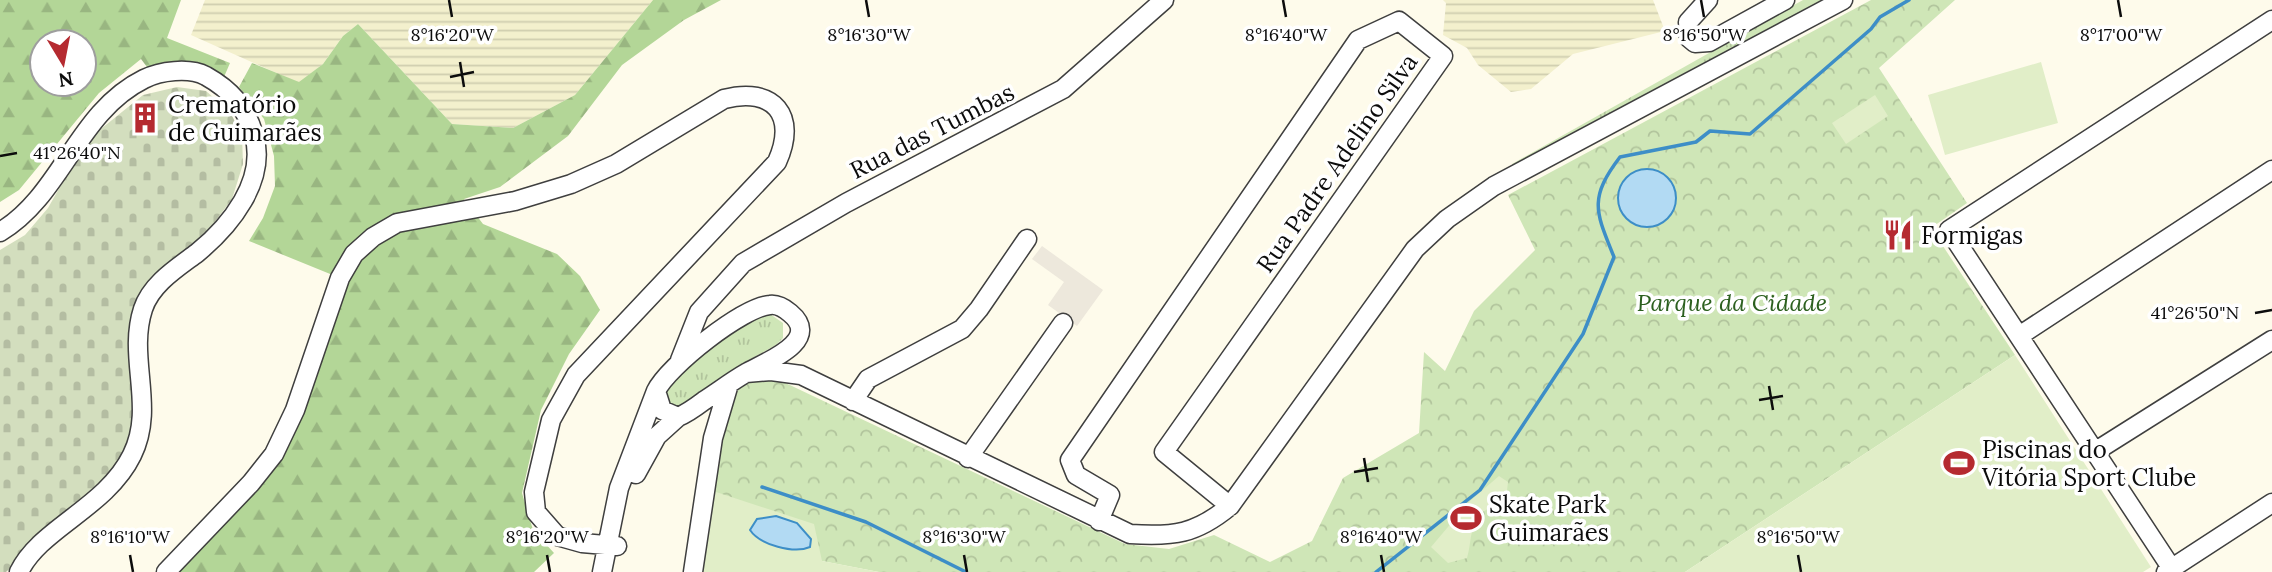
<svg xmlns="http://www.w3.org/2000/svg" width="2272" height="572" font-family="Lora,serif">
<defs>
<pattern id="farmland-rules" width="6" height="5" patternUnits="userSpaceOnUse" patternTransform="scale(1.75)"><rect width="6" height="5" fill="#f3f0cd"/><path d="M0 2.5h6" fill="none" stroke="#cfcdaf"/></pattern>
<pattern id="grass-tufts" width="24" height="20" patternUnits="userSpaceOnUse" patternTransform="scale(1.75)"><rect width="24" height="20" fill="#cfe6b7"/><path d="M3 7l-1-3M5 7V3M7 7l1-3M15 17l-1-3M17 17v-4M19 17l1-3" fill="none" stroke="#b1c49c"/></pattern>
<pattern id="forest-firs" width="22" height="20" patternUnits="userSpaceOnUse" patternTransform="scale(1.75)"><rect width="22" height="20" fill="#b3d697"/><path d="M5 1l3.5 6h-7zM16 11l3.5 6h-7z" fill="#99b681"/></pattern>
<pattern id="cemetery-stones" width="16" height="16" patternUnits="userSpaceOnUse" patternTransform="scale(1.75)"><rect width="16" height="16" fill="#d3debe"/><path d="M2 7V4a2 2 0 0 1 4 0v3zM10 15v-3a2 2 0 0 1 4 0v3z" fill="#b4bda2"/></pattern>
<pattern id="park-crowns" width="20" height="18" patternUnits="userSpaceOnUse" patternTransform="scale(1.75)"><rect width="20" height="18" fill="#cfe6b7"/><path d="M2 6a3 3 0 1 1 6 0M12 15a3 3 0 1 1 6 0" fill="none" stroke="#b1c49c"/></pattern>
</defs>
<rect width="100%" height="100%" fill="#fefbeb"/>
<!-- farmland -->
<path fill="url(#farmland-rules)" d="M205,0H653L575,95L513,128L452,124L358,24L343,36L323,64L299,83L191,35Z
M1443,0H1653L1665,31L1573,54L1531,89L1511,92L1478,65L1467,48L1443,35L1446,3Z"/>
<!-- grass -->
<path fill="url(#grass-tufts)" d="M1803,0H1825L1513,169L1512,164Z
M770,314L783,323V338L776,345L738,366L688,405L674,407L666,402L663,386L694,356L759,316Z"/>
<!-- forest -->
<path fill="url(#forest-firs)" fill-rule="evenodd" d="M0,0H181L167,38L230,63L224,77C199,63 175,59 147,67L141,59L99,93L19,190L0,202ZM42,42H84V84H42Z
M653,0H721L684,20L622,65L568,136L500,187L464,199L483,224L557,254L580,276L600,310L569,354L541,410L522,493L533,530L554,553L534,572H176L270,473L299,422L340,278L249,241L263,218L275,186L274,156L264,119L239,87L252,63L299,82L323,64L343,36L358,24L452,124L513,128L575,95Z"/>
<!-- cemetery -->
<path fill="url(#cemetery-stones)" d="M177,87L206,91L230,112L242,135L243,164L232,199L205,235L147,286L131,324L133,431L115,469L6,572H0V250L25,235L48,208L86,141L143,95Z"/>
<!-- park -->
<path fill="url(#park-crowns)" d="M1871,0H1955L1879,68L1967,203L1931,228L2015,355L1685,572H879L822,561L713,491L730,400L744,383L775,378L1125,544L1169,549L1214,535L1270,562L1312,541L1343,478L1419,433L1424,352L1445,371L1474,311L1535,250L1508,195Z"/>
<!-- pitch -->
<path fill="#e1eec8" d="M2041,62L2058,123L1945,155L1928,95Z
M1875,95L1888,116L1846,144L1832,123Z
M2015,355L2151,567L2143,572H1685Z
M1499,476L1508,482L1506,499C1500,509 1494,505 1486,510C1469,519 1472,543 1467,558L1448,563L1431,547L1470,501Z
M713,491L814,524L822,561L879,572H700Z"/>
<!-- plaza -->
<path fill="#ede8dc" d="M1042,246L1103,290L1077,326L1048,305L1064,282L1032,259Z"/>
<!-- water -->
<path fill="#b2daf3" stroke="#3d8ec7" stroke-width="2" d="M1618 198a29 29 0 1 1 58 0a29 29 0 1 1-58 0Z
M776,516L797,523L811,539L810,547C794,554 760,545 750,530L757,519Z"/>
<g fill="none" stroke-linecap="round" stroke-linejoin="round">
<!-- stream -->
<path stroke="#3d8ec7" stroke-width="3.5" d="M762,487L866,522L966,572
M1376,572L1480,490L1583,334L1614,257C1596,212 1588,199 1620,157L1696,142L1710,131L1750,134L1871,29L1880,17L1909,0"/>
<!-- minor casing -->
<g stroke="#3f3f3f" stroke-width="21">
<path id="minor" d="M1708,0L1688,22L1689,38L1695,43L1709,42L1785,0
M0,232C62,195 77,112 144,79C160,71 189,67 206,76C231,90 246,107 254,135C267,181 230,226 197,253C177,268 151,284 143,309C127,358 156,407 132,455C106,508 40,528 19,572
M2019,336L2272,170
M680,360L699,312L743,263L846,203L1063,89L1164,0
M746,373L771,371L801,375L1130,534C1174,537 1196,534 1230,506L1415,249L1447,219L1494,186L1843,0
M853,401L868,379L962,329L979,309L1027,239
M2096,451L2272,340
M968,458L1063,323
M636,474L657,436L678,417
M1099,521L1110,495L1076,475L1070,460L1358,40L1399,21L1443,56L1164,452L1230,506
M166,572L251,483L274,454L295,410L340,278L354,254L373,237L397,223L515,201L571,184L616,164L724,99C774,86 798,116 777,162L576,375L551,420L534,492L536,512L557,536L582,543L617,546
M602,572L619,488L656,391C668,366 743,307 770,305C778,304 784,308 790,313C824,341 763,363 746,373C732,381 719,391 705,400C697,406 688,413 678,417L662,410L656,391
M693,572L713,438L729,384
M2166,572L2272,503
M2174,572L1949,230L2272,20"/>
</g>
<!-- minor -->
<use href="#minor" stroke="#fff" stroke-width="18"/>
</g>
<!-- ticks -->
<path fill="none" stroke="#0c0c0c" stroke-width="2.5" d="M449,0L452,17M866,0L869,17M1283,0L1286,17M1701,0L1704,17M2118,0L2121,17M460,62L464,87M450,77L474,72M0,156L17,153M2255,313L2272,310M1769,386L1773,410M1759,400L1783,396M1364,458L1368,482M1354,472L1378,468M130,555L133,572M547,555L550,572M964,555L967,572M1381,555L1384,572M1798,555L1801,572"/>
<!-- icons -->
<defs>
<g id="building-bare" transform="scale(2.415)"><path d="M-4-6H4V6H1V3H-1V6H-4ZM-2.5-4.3h1.7v1.8h-1.7ZM.8-4.3h1.7v1.8H.8ZM-2.5-1h1.7V.8h-1.7ZM.8-1h1.7V.8H.8Z" fill="#b52a30" stroke="#fff" stroke-width="2.5" paint-order="stroke"/></g>
<g id="restaurant-bare" transform="scale(2.415)"><path d="M-5-6h1v4h1v-4h1v4h1v-4h1v5L-1.5 .5V6h-2V.5L-5-1ZM5-6V6H3V1.5H1.5Q1.5-4 5-6Z" fill="#b52a30" stroke="#fff" stroke-width="2.5" paint-order="stroke"/></g>
<g id="stadium-bare" transform="scale(2.415)"><path d="M0-5a6.5 5 0 1 0 0 10a6.5 5 0 1 0 0-10ZM-3.5-1.8h7v3.6h-7Z" fill="#b52a30" stroke="#fff" stroke-width="2.5" paint-order="stroke"/></g>
</defs>
<g fill-rule="evenodd">
<use href="#building-bare" x="145" y="118"/>
<use href="#restaurant-bare" x="1898" y="235"/>
<use href="#stadium-bare" x="1959" y="463"/>
<use href="#stadium-bare" x="1466" y="518"/>
</g>
<g text-anchor="middle" dominant-baseline="central" stroke-width="7" stroke-linejoin="round" paint-order="stroke">
<!-- poi labels -->
<g font-size="24" fill="#0c0c0c" stroke="#fff" text-anchor="start">
<text x="168" y="104">Crematório<tspan x="168" dy="28">de Guimarães</tspan></text>
<text x="1921" y="235">Formigas</text>
<text x="1982" y="449">Piscinas do<tspan x="1982" dy="28">Vitória Sport Clube</tspan></text>
<text x="1489" y="504">Skate Park<tspan x="1489" dy="28">Guimarães</tspan></text>
</g>
<!-- street labels -->
<g font-size="24" fill="#0c0c0c" stroke="#fff">
<text transform="translate(932 131) rotate(-27)">Rua das Tumbas</text>
<text transform="translate(1337 163) rotate(-55)">Rua Padre Adelino Silva</text>
</g>
<!-- park labels -->
<g font-size="24" font-style="italic" fill="#2c601f" stroke="#fff">
<text x="1732" y="302">Parque da Cidade</text>
</g>
</g>
<g font-size="18" text-anchor="middle" fill="#0c0c0c" stroke="#fff" stroke-width="7" stroke-linejoin="round" paint-order="stroke">
<text x="452" y="41">8°16'20"W</text>
<text x="869" y="41">8°16'30"W</text>
<text x="1286" y="41">8°16'40"W</text>
<text x="1704" y="41">8°16'50"W</text>
<text x="2121" y="41">8°17'00"W</text>
<text x="77" y="159">41°26'40"N</text>
<text x="2195" y="319">41°26'50"N</text>
<text x="130" y="543">8°16'10"W</text>
<text x="547" y="543">8°16'20"W</text>
<text x="964" y="543">8°16'30"W</text>
<text x="1381" y="543">8°16'40"W</text>
<text x="1798" y="543">8°16'50"W</text>
</g>
<!-- north arrow -->
<g transform="translate(63 63) rotate(170)"><circle r="33" fill="#ffffff" stroke="#9e9e9e" stroke-width="2"/>
<path d="M0-5L12 26L0 18L-12 26Z" fill="#b52a30"/>
<text y="-10" font-size="19" font-weight="bold" text-anchor="middle" fill="#0c0c0c">N</text>
</g>
</svg>
